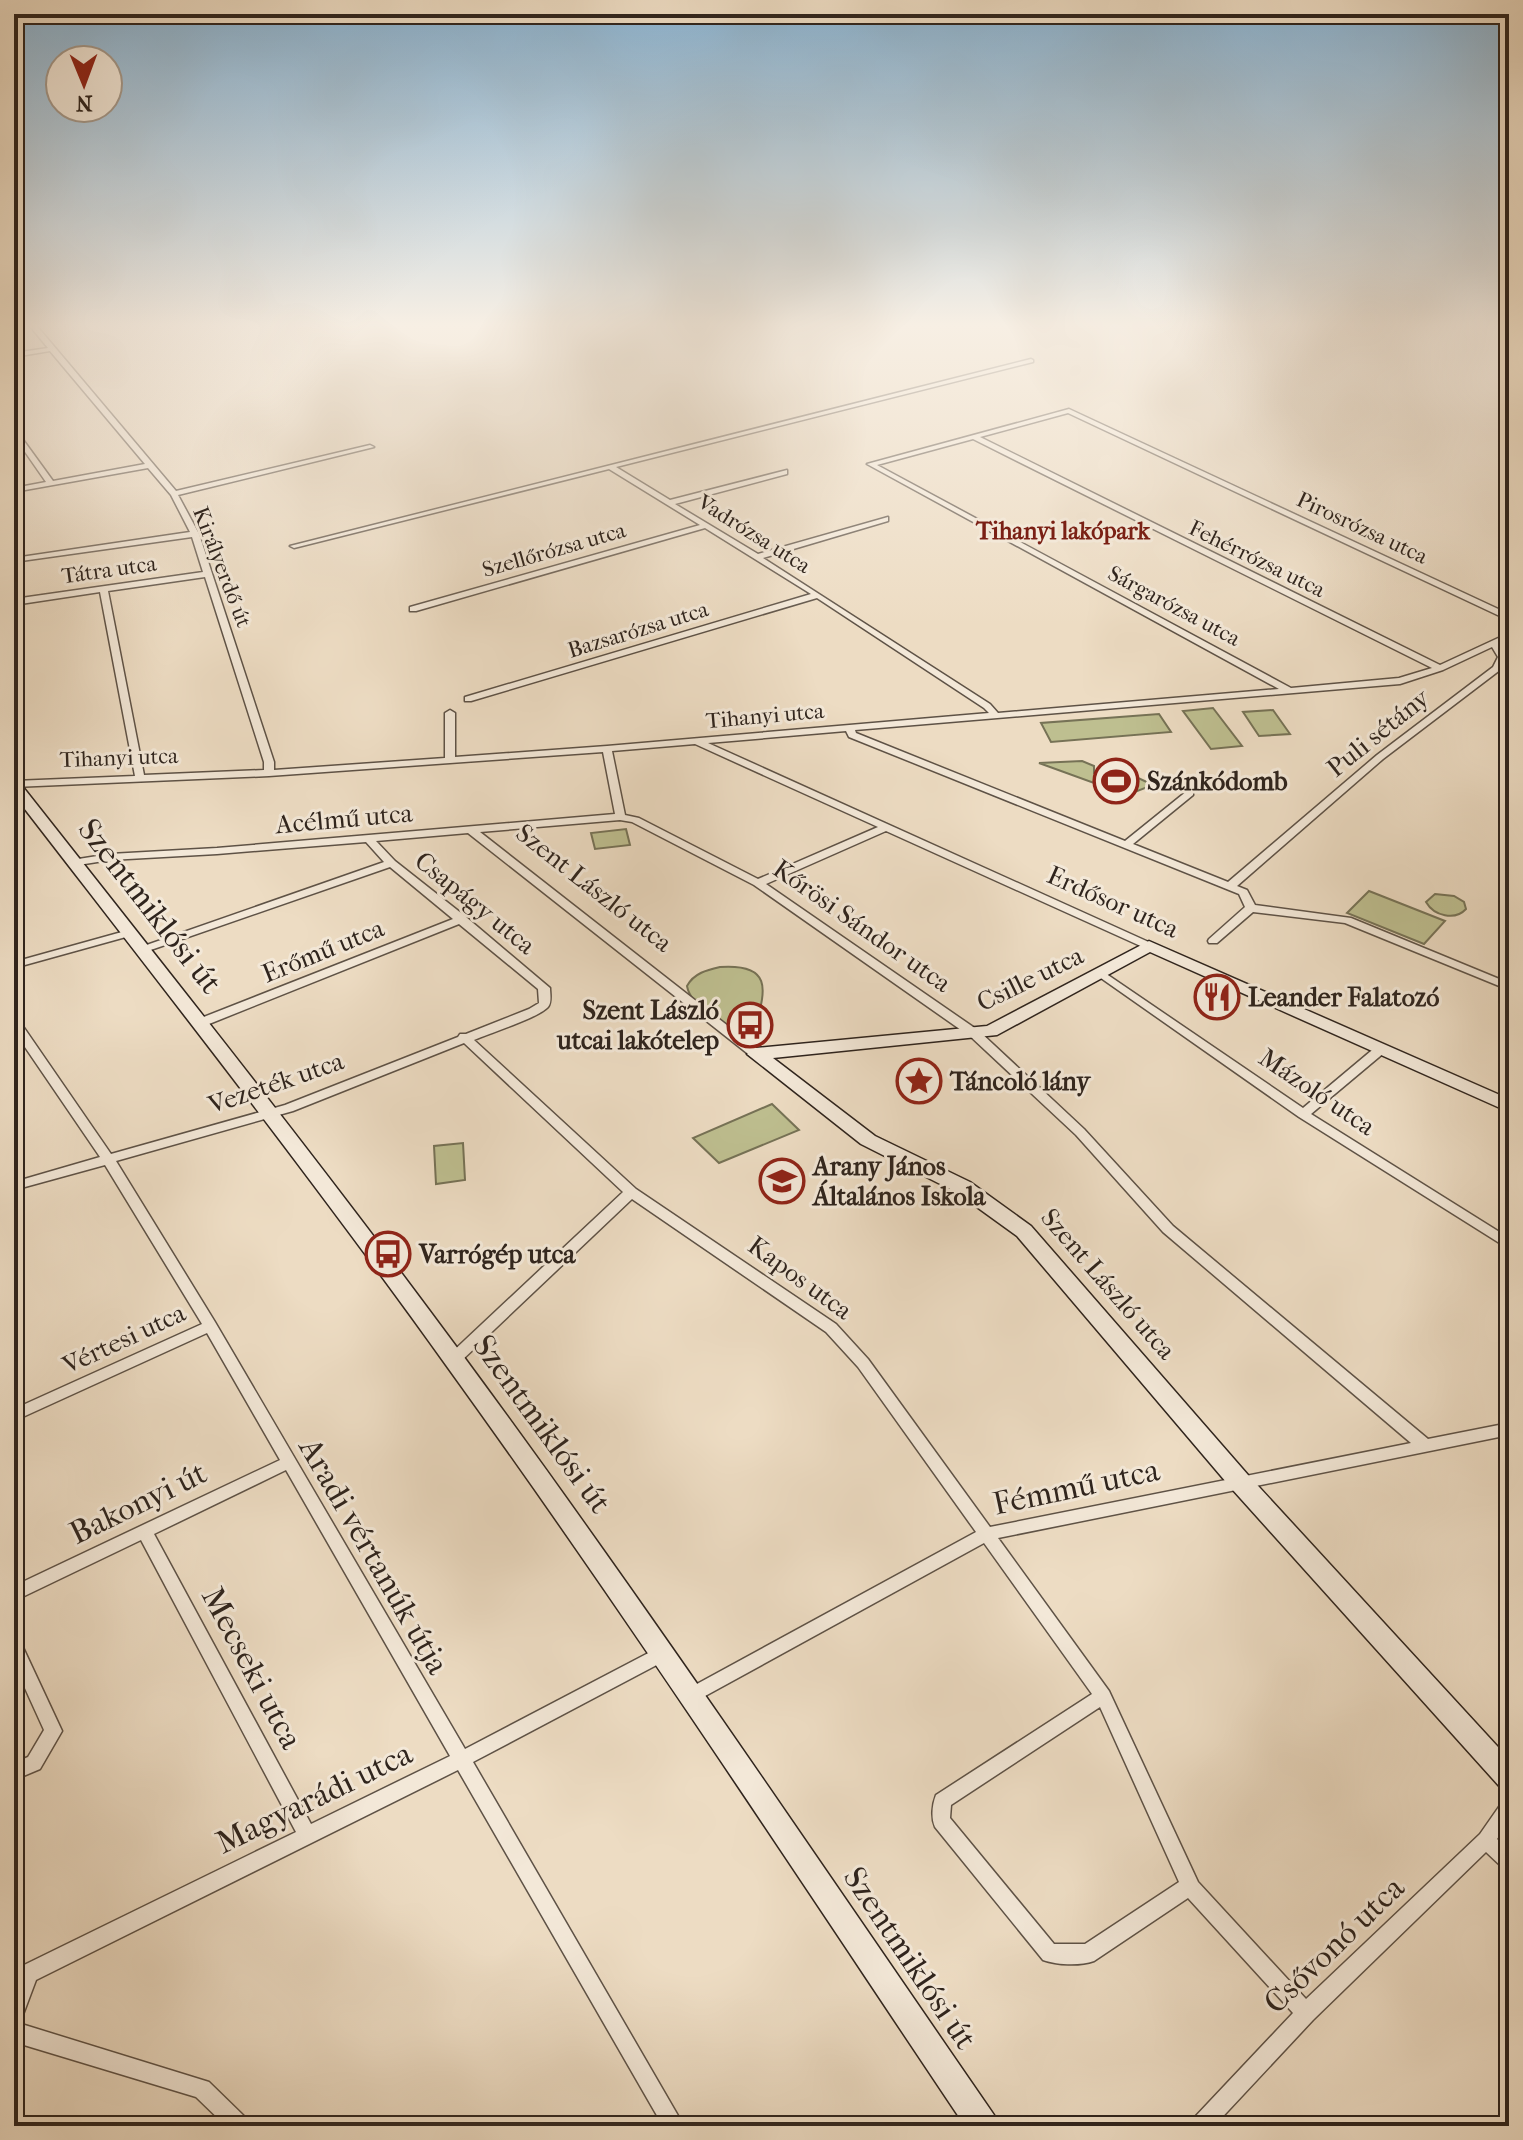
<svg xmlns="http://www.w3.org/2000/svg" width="1523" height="2140" font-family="'IM FELL French Canon',serif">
<rect width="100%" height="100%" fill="#eddcc3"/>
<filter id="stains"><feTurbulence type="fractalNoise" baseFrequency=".0025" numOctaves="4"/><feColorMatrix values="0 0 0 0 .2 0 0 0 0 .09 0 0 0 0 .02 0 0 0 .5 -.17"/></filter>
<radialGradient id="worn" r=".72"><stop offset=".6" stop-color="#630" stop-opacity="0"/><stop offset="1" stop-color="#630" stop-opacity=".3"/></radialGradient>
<!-- green -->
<path fill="#bebf90" stroke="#767256" stroke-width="2" d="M1213,708L1242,746L1211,749L1183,711Z
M1273,710L1290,734L1259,736L1243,712Z
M1159,714L1171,732L1051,742L1041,723Z
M1082,761L1094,766V773L1111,777L1132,775L1153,785L1127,795L1039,763Z
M626,829L630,845L595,849L591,833Z
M1369,891L1445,921L1424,944L1347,913Z
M1435,894L1454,896L1464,902L1466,909C1455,921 1434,916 1426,902Z
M720,967C780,963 762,998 753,1037C732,1028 691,1010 687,986C694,973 707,970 720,967Z
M772,1104L799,1130L719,1163L693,1138Z
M463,1143L465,1180L436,1184L434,1146Z"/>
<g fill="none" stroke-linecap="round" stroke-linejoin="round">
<!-- street casing -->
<g stroke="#5e5246" stroke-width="3">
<path id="street" d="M29,325H36L176,491L370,445L374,447L178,495L199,534L274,762V770L445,758V713L450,710L455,713V757L607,746L989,713L984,708L817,598L471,701H465V697L811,594L705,528L416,611H410V607L700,525L609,469L294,548L290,546L1031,359L1033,360V362L616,467L670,500L787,470V474L675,504L758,554L888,517V521L763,558L990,704L998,713L1279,689L867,464L1069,409L1509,614V620L1506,619L1068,413L980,437L1440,665L1509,633V639L1499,644L1506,657L1500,670L1383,759L1237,886L1247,890L1255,905L1351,918L1509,983V990L1345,923L1253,912L1217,943H1209L1208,941L1209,939L1245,907L1239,894L849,737L846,731L708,743L1153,944L1155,946L1153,948H1145L886,831L766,884L979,1031L1084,1129L1173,1226L1428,1439L1509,1423V1435L998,1538L1109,1691L1198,1882L1306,1999L1480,1834L1503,1801L1509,1799V1822L1497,1839L1509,1850V1871L1503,1868L1486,1852L1313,2020L1214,2126H1190L1193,2119L1293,2013L1188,1898L1094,1961C1080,1966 1057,1965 1043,1960L935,1827C931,1818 932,1805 936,1795L1092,1694L984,1543L696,1701L690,1704L684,1701L682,1696L684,1691L976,1532L858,1367L826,1332L632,1199L459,1363L454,1364L449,1363L447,1359L449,1355L623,1192L464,1043L293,1111L116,1161L215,1322L465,1749L656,1649L662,1647L668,1649L670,1654L668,1659L473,1762L684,2126H663L458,1770L36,1980L21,2020L15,2022L209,2082L247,2119L250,2126H226L196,2097L14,2042V1987L22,1966L296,1832L141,1540L14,1601V1586L280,1460L207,1333L14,1421V1409L202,1324L105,1165L14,1190V1182L100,1157L14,1031V1018L18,1019L111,1154L285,1105L458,1037L460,1034H466L529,1009L539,1003L538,989L459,924L204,1026H196L194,1023L196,1020L453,919L390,867L142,953L136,950L138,948L384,862L366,842L217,854L110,860L72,866L67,863L72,860L110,854L217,848L615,814L603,752L269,776L14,787V781L135,776L100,592L14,605V599L203,572L192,537L14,562V558L190,532L171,495L148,468L14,492V488L46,482L14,436V429L16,430L53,481L145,464L50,351L14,357V353L48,348ZM973,439L1432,668L1399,678L1291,688L877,465ZM205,577L264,762V770L144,775L108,591ZM1492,647L1498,657L1493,667L1377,755L1228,882L1133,844L1193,795V791H1187L1125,841L856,733L855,730L1400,684L1443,670ZM695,744L878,827L758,879L639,818L625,815L612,751ZM620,820L632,822L754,885L971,1037L1076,1135L1163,1232L1411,1443L990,1527L868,1359L836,1324L636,1189L474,1040C490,1033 538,1018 548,1007C552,1002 550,994 550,988L466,917L395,861L376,841L468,833L752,1057H760L762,1054L760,1051L480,832ZM286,1470L450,1756L311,1824L154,1534ZM1100,1707L1179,1882L1085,1944H1054L950,1818L951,1805Z
M129,930L133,931L134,933L133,935L14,968V962Z
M1102,971L1303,1108L1377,1046H1385L1387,1049L1385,1052L1311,1114L1509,1238V1249L1299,1117L1098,976L1096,974L1098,972Z
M14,1639L20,1641L62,1731L40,1769L14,1780V1763L28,1757L44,1730L14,1664Z"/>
</g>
<!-- secondary casing -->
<g stroke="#2f241d" stroke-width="3">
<path id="secondary" d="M14,781L19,782C168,971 318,1159 461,1353C645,1602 818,1860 994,2115L998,2126H965C794,1871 626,1614 446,1365C307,1171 160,984 14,795Z
M1149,941L1509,1099V1112L1150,952L997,1035L773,1058L875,1136L970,1182L1031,1226L1248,1475L1509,1759V1790L1500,1787L1232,1489L1017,1236L956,1192L861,1144L747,1054L756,1048L987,1026Z"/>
</g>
<!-- street -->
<use href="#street" fill="#f3e8d8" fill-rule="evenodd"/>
<!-- secondary -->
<use href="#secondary" fill="#f3e8d8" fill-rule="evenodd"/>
</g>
<!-- sky -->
<linearGradient id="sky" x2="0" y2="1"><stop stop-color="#8ab6d7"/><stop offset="0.52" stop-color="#f7efe4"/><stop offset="1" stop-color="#f7efe4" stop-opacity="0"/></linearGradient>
<rect width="1523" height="625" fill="url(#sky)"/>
<!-- icons -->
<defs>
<g id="stadium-ring" transform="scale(2.3)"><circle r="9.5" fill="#f3e8d8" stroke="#8f2418" stroke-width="1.5"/><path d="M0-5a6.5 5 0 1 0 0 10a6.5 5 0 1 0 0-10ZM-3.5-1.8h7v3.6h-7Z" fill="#8f2418"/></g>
<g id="restaurant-ring" transform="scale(2.3)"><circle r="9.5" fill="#f3e8d8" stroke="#8f2418" stroke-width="1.5"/><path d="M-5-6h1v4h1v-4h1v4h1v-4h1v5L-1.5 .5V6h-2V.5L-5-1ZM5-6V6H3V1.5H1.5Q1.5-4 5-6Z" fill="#8f2418"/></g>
<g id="bus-ring" transform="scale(2.3)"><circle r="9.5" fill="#f3e8d8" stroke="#8f2418" stroke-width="1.5"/><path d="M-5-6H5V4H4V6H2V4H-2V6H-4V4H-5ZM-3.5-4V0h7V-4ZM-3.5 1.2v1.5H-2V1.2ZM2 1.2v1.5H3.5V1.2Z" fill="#8f2418"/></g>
<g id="sight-ring" transform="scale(2.3)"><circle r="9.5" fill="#f3e8d8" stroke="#8f2418" stroke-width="1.5"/><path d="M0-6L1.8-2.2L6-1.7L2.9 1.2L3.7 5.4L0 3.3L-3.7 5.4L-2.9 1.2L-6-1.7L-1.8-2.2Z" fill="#8f2418"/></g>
<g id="school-ring" transform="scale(2.3)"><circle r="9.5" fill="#f3e8d8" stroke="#8f2418" stroke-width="1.5"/><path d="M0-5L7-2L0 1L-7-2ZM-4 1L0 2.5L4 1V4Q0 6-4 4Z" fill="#8f2418"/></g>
</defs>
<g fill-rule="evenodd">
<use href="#stadium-ring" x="1116" y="781"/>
<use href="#restaurant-ring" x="1217" y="997"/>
<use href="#bus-ring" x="750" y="1025"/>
<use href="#sight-ring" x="919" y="1081"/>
<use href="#school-ring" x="782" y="1181"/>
<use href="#bus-ring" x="388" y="1254"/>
</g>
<g text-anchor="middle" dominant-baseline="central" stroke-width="6" stroke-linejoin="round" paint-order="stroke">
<!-- far-street labels -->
<g font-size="22" fill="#2f241d" stroke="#f3e8d8">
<text transform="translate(1362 528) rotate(25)">Pirosrózsa utca</text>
<text transform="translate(754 534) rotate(32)">Vadrózsa utca</text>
<text transform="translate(554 550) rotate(-16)">Szellőrózsa utca</text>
<text transform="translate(1257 559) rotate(26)">Fehérrózsa utca</text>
<text transform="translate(222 567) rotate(69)">Királyerdő út</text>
<text transform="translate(109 570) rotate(-8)">Tátra utca</text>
<text transform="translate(1174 606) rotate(28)">Sárgarózsa utca</text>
<text transform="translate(638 630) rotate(-17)">Bazsarózsa utca</text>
<text transform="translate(765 716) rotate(-5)">Tihanyi utca</text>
<text transform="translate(119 758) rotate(-2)">Tihanyi utca</text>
</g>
<!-- far-neighbourhood labels -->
<g font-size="24" font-weight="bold" fill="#7a1f14" stroke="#f3e8d8">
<text x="1063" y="531">Tihanyi lakópark</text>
</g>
<!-- street labels -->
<g font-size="26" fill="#2f241d" stroke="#f3e8d8">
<text transform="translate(1378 733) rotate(-39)">Puli sétány</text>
<text transform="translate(344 819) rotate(-5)">Acélmű utca</text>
<text transform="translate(594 888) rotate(38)">Szent László utca</text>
<text transform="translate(1113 902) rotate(24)">Erdősor utca</text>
<text transform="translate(475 903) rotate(39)">Csapágy utca</text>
<text transform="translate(862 926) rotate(35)">Kőrösi Sándor utca</text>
<text transform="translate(323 951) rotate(-22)">Erőmű utca</text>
<text transform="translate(1030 979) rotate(-26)">Csille utca</text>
<text transform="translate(276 1083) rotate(-19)">Vezeték utca</text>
<text transform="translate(1317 1092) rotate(34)">Mázoló utca</text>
<text transform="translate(800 1278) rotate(36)">Kapos utca</text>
<text transform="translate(1108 1284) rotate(49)">Szent László utca</text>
<text transform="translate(124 1339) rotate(-25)">Vértesi utca</text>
</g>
<!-- poi labels -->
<g font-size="26" font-weight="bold" fill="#2f241d" stroke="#f3e8d8" text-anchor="start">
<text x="1147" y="781">Szánkódomb</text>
<text x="1248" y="997">Leander Falatozó</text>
<text x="719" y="1010" text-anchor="end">Szent László<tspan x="719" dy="30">utcai lakótelep</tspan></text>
<text x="950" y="1081">Táncoló lány</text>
<text x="813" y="1166">Arany János<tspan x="813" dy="30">Általános Iskola</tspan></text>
<text x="419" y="1254">Varrógép utca</text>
</g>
<!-- near-street labels -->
<g font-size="32" fill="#2f241d" stroke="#f3e8d8">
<text transform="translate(150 906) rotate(52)">Szentmiklósi út</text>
<text transform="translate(542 1424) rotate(54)">Szentmiklósi út</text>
<text transform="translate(1076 1487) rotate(-12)">Fémmű utca</text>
<text transform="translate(138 1503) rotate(-26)">Bakonyi út</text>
<text transform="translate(374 1556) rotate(60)">Aradi vértanúk útja</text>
<text transform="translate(252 1668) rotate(62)">Mecseki utca</text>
<text transform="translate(314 1798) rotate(-26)">Magyarádi utca</text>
<text transform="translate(1334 1945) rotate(-44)">Csővonó utca</text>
<text transform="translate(910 1958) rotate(56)">Szentmiklósi út</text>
</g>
</g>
<!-- margin -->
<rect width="1523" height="2140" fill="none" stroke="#eddcc3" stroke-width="48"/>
<rect x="16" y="16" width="1491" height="2108" fill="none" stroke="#2f241d" stroke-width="4"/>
<rect x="24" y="24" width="1475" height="2092" fill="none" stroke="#2f241d" stroke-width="2"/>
<!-- north arrow -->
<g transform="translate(84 84) rotate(179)"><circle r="38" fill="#f3e8d8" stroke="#a59a8d" stroke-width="2"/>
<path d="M0-6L14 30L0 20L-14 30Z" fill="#8f2418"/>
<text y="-12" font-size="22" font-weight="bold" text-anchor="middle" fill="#2f241d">N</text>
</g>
<rect width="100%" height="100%" filter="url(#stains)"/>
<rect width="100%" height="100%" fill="url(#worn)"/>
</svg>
